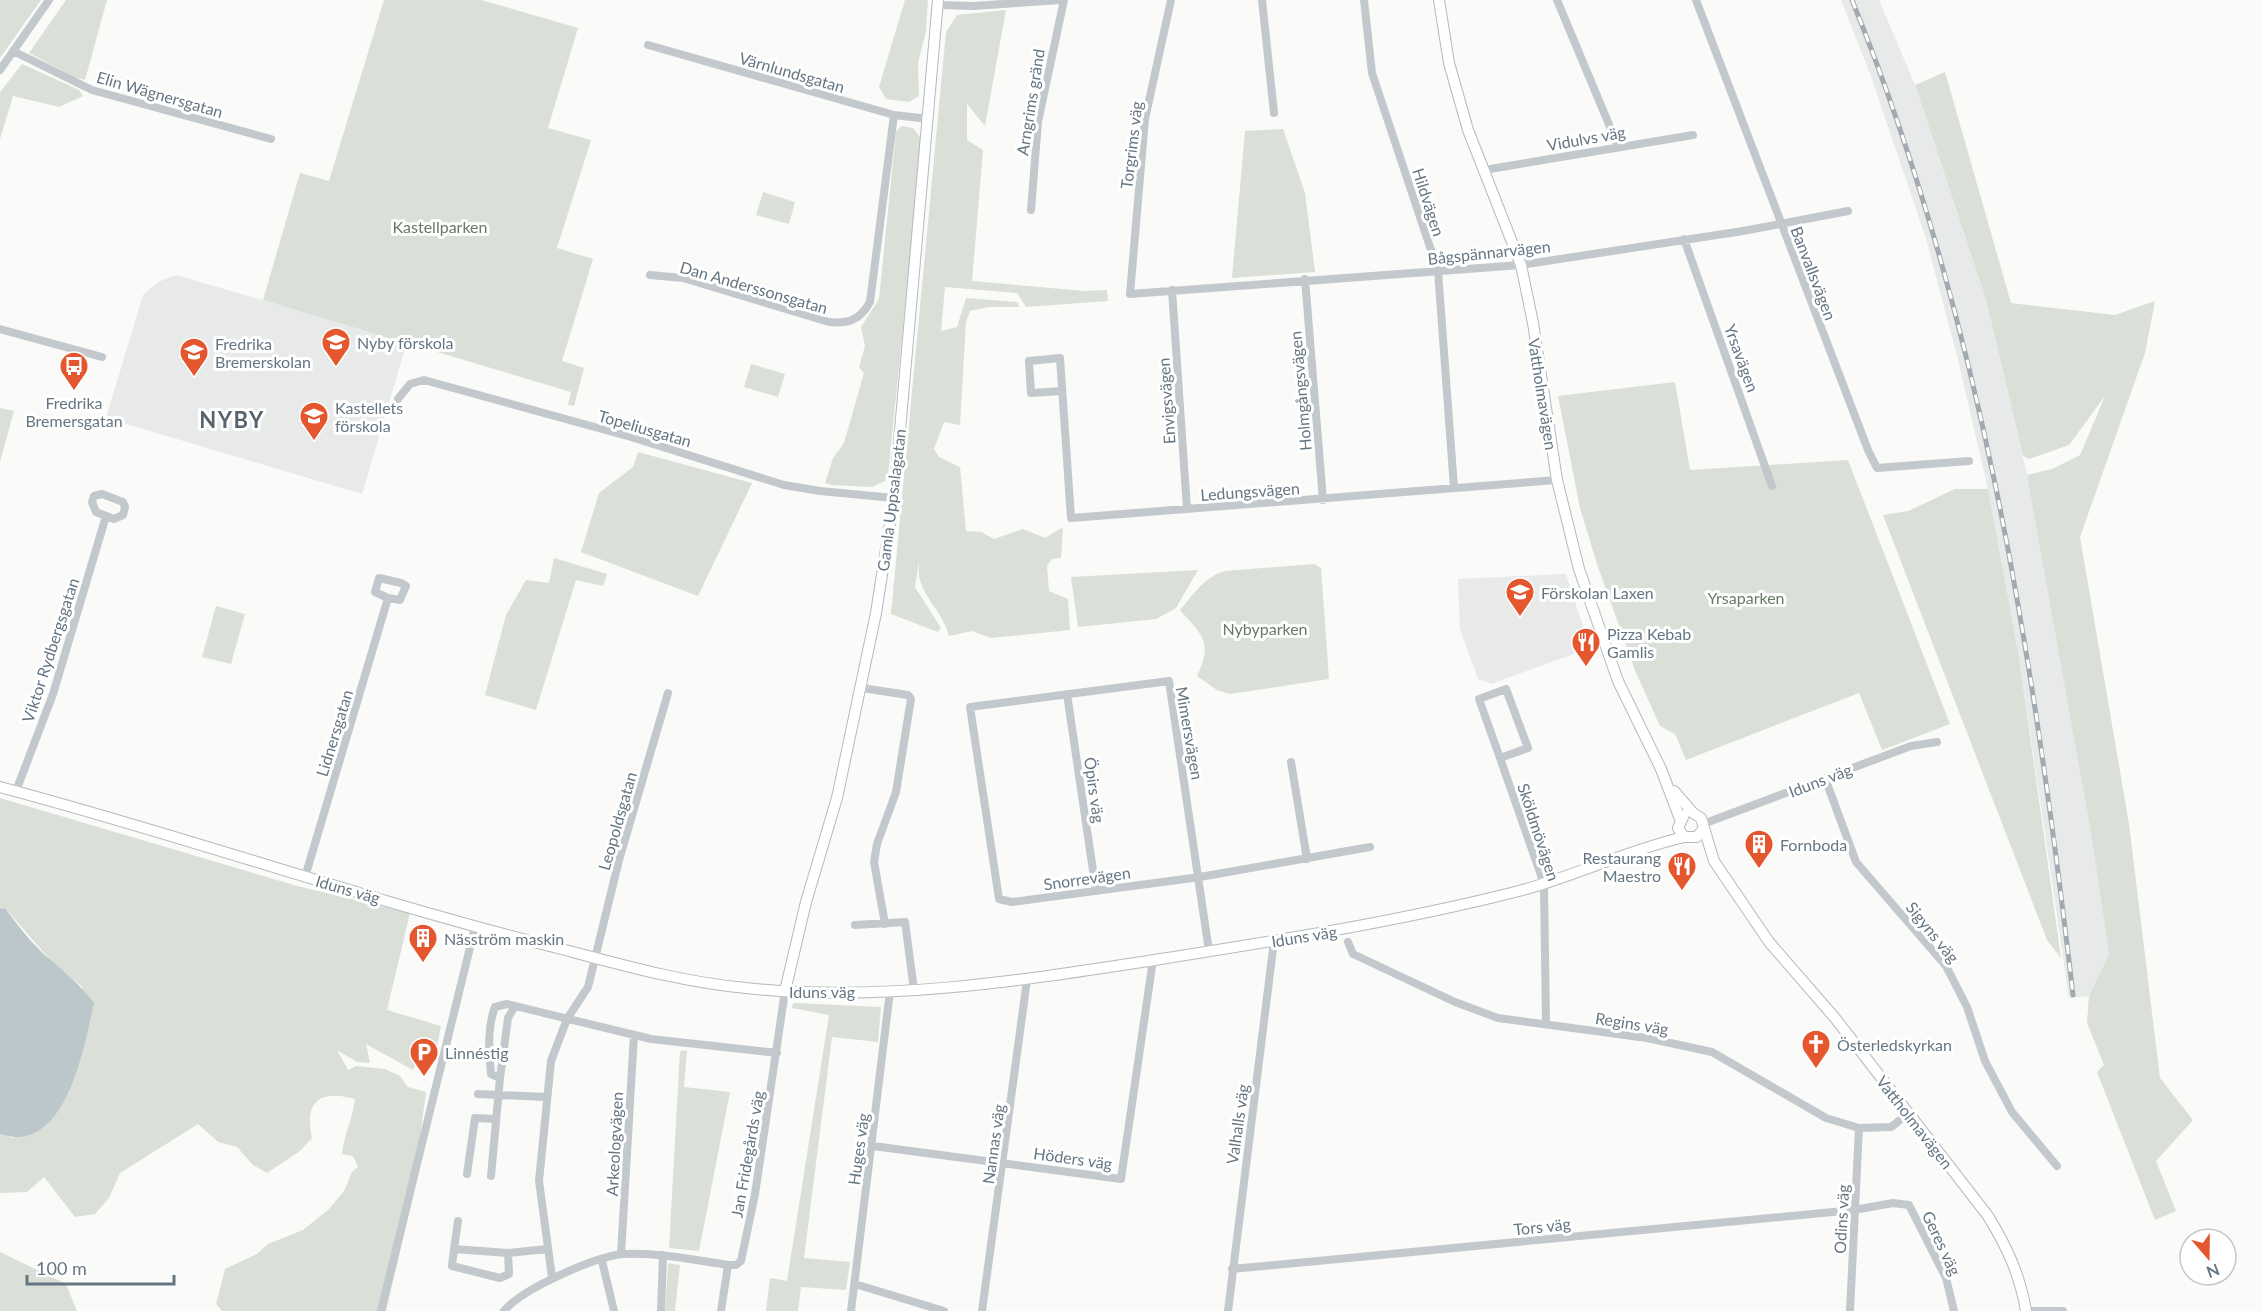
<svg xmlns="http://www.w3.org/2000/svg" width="2262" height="1311" font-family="Lato,sans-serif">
<rect width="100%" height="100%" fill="#fafaf8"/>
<!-- built -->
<path fill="#e8e9e9" d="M1841,0H1879L1915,85L1985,296L2033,500L2090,827L2109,954L2089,996L2069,998L2019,657L1988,489L1956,352L1926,239L1872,79Z
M176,275L407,342L362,494L106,418L143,295L158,282Z
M1566,574L1590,648L1491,684L1478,679L1460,629L1458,579Z"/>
<!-- green -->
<path fill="#dadfd7" d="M0,0H41L0,58Z
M66,0H107L85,80L74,77L29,53Z
M384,0H481L578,28L548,128L591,140L557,248L593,259L562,361L584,368L574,406L568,405L571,392L263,300L300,173L329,181Z
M905,0H928L926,31L918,63L919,96L909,102L886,99L879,87Z
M1006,10L985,126L967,104V140L983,150L972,281L1085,291L1107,290L1108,301L1026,307L1017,293L945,287L941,331L957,327L966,298L1017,302L1019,307H989L970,311L966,322L960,425L944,422L934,449L939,457L960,467L966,531L981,532L994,539L1023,529L1045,538L1063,527L1061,558L1052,559L1047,566L1049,591L1068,599L1070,630L991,638L972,631L949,636C944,614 926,601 920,580C918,574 919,566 919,560L915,587L941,628L938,632L891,614L946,32L957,15Z
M22,64L79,90L83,96L59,107L13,96L0,139V92Z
M1945,72L2011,303L2115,315L2155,301L2145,353L2080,537L2129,824L2160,1078L2193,1120L2156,1161L2176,1211L2155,1220L2097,1072L2104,1065L2087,1023L2089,996L2109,954L2090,827L2027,475L2052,469L2080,455L2105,396L2069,445L2029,459L2023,456L1985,296L1915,85Z
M901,126L913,128L921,138V152L888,475L885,481L872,487L831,485L825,483L833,458L844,443L864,373L859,367L865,346L861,327L879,299L896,132Z
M1283,129L1305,193L1315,272L1232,278L1245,131Z
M763,192L795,202L789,224L756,215Z
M751,364L785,374L778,397L744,387Z
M1675,382L1690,470L1848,460L1950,724L1882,750L1859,693L1686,760L1675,734L1660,726L1636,673L1597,564L1580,508L1558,396Z
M0,408L14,411L0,462Z
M638,452L752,483L698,596L581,552L599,493L633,467Z
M1955,489H1988L2019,657L2061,958L2047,940L1883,515L1908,511Z
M554,558L607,574L603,586L576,580L536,710L485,695L506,615L526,580L549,583Z
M1314,564L1321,568L1329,679L1230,694L1217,690L1197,676C1213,642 1203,636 1180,610C1194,594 1204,577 1225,571Z
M1198,570L1176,608L1156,619L1078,627L1071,577Z
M216,606L245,614L231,664L202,657Z
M0,798L297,886L410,913L387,1010L441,1026L435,1056L417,1062L413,1070L366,1044L370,1063L357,1062L337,1050L348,1070L356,1066L385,1069L400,1076L408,1087L426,1092L411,1205L386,1311H222L216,1304L225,1269L257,1254L268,1244L303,1230L329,1209L344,1191L352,1172L358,1167L353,1156L342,1154C344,1134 353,1118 355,1099C320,1089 304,1101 312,1138L300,1151L267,1173L253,1165L237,1147L218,1142L198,1124L120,1173L109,1198L95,1214L75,1217L44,1177L27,1192L0,1193V1134L13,1138L83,1042L90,1021L82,987L52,962L5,908L0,909Z
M793,1003L881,1007L878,1042L832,1037L804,1258L850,1262L846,1290L801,1287L798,1311H766L770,1278L787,1281L829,1015L792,1008Z
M687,1050L684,1087L730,1092L699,1251L669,1248L680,1051Z
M0,1252L66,1284L77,1311H0Z
M668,1263L680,1265L675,1311H665Z"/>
<!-- water -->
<path fill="#bbc7cb" d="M5,908C19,927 35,948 53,962C68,975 81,986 94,1003C84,1047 66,1156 0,1134V909Z"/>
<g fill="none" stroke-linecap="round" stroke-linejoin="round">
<!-- secondary casing -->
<g stroke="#b3babf" stroke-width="12">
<path id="secondary" d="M1439,0L1449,63L1468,130L1521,265L1533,323L1557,480L1579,569L1618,681L1661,769L1680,819
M0,787C182,835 360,898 542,944C609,961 677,982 746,988C884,1003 1025,980 1161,959C1281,940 1401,921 1519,891C1575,876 1628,850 1684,837
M1674,791L1693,813L1701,818L1714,861L1769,942L1835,1018L1988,1216C2007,1247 2020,1275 2026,1311
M1684,815L1678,828L1684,837H1697L1703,829
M785,991L806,902L837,798L876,613L894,498L938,0"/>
</g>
<!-- street -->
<path stroke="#c3c8cc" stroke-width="8" d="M1171,0L1145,119L1130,294L1521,265L1743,231L1848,211
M1262,0L1274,113
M1364,0L1372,73L1438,271L1454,488
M1557,0L1618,146
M1696,0L1868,450L1877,468L1969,461
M938,5L973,6L1061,0
M648,45L894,115L929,119
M13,51L92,90L271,139
M0,70L49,0
M1484,170L1693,135
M1031,210L1038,122L1064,0
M1684,239L1772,486
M650,275L683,278L829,322C848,324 860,320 870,302L894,115
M1305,279L1323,500
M1172,290L1187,509
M0,329L102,357
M1062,391L1031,393L1029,361L1060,358L1071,518L1557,480
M398,399L410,384L424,380L631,437L784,485L820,491L894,498
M102,494L123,502L125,507L123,515L114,519L96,512L92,502L94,496Z
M862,688L908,695L911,699L896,792L877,844L874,862L885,924
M1067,694L1096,891
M1500,758L1479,699L1506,689L1528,748L1500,758L1544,884L1546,1024
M1291,762L1307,859
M1825,778L1856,862L1946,966L1967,1007L1985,1061L2012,1112L2057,1166
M16,791L53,694L106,516
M1703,824L1911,746L1937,742
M305,877L388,598L375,592L379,578L401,583L406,586L400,600L388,598
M855,925L905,922L914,990
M1348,942L1353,954L1455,1002L1498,1018L1647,1038L1712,1052L1826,1118L1859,1128L1891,1127L1909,1113
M1209,951L1169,681L970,707L999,899L1012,902L1200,877L1370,847
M500,1078L491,1074C489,1052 487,1028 495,1007L507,1004L651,1039L777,1053
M478,1094L546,1097
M873,1146L1121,1179L1153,960
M467,1174L475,1118L496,1119
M491,1176L500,1078L508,1018L515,1006
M454,1249L458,1221
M508,1253L509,1274L500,1278L452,1266L454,1249L508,1253L547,1249
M621,1254L634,1035
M602,1261L614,1311
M1232,1269L1854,1210L1893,1203L1909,1205L1946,1278L1954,1311
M552,1277L539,1181L551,1061L567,1019L588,987L619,860L668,693
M855,1284L944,1311
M381,1311L475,927
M504,1311C522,1289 594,1257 623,1254C658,1252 694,1260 728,1265
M661,1311L663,1255
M721,1311L728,1265H736L741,1261L755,1194L785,991
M851,1311L890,991
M982,1311L1027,980
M1228,1311L1274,941
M1850,1311L1859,1128
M2027,1311H2063"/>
<!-- secondary -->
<use href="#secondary" stroke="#fff" stroke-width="10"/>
<!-- rail casing -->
<g stroke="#a2aab0" stroke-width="5">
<path id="rail" d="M1852,0C1981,318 2034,656 2073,995"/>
</g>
<!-- rail -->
<use href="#rail" stroke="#fff" stroke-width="3" stroke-dasharray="9" stroke-linecap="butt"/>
</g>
<!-- icons -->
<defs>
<g id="school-pin" transform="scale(1.5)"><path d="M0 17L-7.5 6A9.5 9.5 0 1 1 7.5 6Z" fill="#e4572e" stroke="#fff"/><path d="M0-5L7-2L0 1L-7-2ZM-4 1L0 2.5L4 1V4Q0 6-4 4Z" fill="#fff"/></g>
<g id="bus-pin" transform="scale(1.5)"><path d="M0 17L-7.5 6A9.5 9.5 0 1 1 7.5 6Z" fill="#e4572e" stroke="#fff"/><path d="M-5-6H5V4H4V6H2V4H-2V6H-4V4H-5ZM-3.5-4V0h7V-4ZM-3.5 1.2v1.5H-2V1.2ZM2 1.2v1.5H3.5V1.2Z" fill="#fff"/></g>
<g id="restaurant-pin" transform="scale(1.5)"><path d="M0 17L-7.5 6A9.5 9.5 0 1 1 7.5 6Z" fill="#e4572e" stroke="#fff"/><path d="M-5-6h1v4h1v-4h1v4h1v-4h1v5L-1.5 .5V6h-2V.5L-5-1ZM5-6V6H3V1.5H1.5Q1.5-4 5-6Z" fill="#fff"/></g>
<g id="building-pin" transform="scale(1.5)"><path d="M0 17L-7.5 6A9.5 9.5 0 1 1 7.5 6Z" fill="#e4572e" stroke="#fff"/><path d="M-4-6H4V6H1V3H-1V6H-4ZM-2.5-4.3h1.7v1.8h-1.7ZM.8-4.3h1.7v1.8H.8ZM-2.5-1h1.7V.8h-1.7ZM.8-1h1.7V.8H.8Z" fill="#fff"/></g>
<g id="church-pin" transform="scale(1.5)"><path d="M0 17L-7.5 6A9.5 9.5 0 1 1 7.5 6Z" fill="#e4572e" stroke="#fff"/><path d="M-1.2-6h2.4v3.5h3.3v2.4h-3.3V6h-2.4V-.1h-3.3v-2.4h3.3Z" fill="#fff"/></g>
<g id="parking-pin" transform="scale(1.5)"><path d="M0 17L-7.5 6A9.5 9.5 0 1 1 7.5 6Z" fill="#e4572e" stroke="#fff"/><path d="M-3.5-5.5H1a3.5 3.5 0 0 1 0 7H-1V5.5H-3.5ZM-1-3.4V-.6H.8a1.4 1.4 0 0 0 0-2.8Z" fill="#fff"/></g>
</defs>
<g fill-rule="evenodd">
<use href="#school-pin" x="336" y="342"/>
<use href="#school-pin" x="194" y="352"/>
<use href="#bus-pin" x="74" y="366"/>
<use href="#school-pin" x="314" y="416"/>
<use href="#school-pin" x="1520" y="592"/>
<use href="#restaurant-pin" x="1586" y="642"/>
<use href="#building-pin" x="1759" y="844"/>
<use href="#restaurant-pin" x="1682" y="866"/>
<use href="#building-pin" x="423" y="938"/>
<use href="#church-pin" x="1816" y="1044"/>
<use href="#parking-pin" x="424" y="1052"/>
</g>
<g text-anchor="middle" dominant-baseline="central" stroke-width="6" stroke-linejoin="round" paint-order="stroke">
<!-- street labels -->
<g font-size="16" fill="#657683" stroke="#fff">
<text transform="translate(792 72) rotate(16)">Värnlundsgatan</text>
<text transform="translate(160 94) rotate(16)">Elin Wägnersgatan</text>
<text transform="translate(1030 102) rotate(-81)">Arngrims gränd</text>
<text transform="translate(1586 138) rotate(-10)">Vidulvs väg</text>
<text transform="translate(1131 145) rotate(-83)">Torgrims väg</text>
<text transform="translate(1429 202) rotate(72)">Hildvägen</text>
<text transform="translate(1489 252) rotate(-6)">Bågspännarvägen</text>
<text transform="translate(1814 273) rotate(69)">Banvallsvägen</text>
<text transform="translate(754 287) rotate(16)">Dan Anderssonsgatan</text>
<text transform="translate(1742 358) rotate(70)">Yrsavägen</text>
<text transform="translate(1300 391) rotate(-95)">Holmgångsvägen</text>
<text transform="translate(1543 394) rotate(81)">Vattholmavägen</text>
<text transform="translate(1166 401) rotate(-94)">Envigsvägen</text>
<text transform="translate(645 428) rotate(16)">Topeliusgatan</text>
<text transform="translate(1250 491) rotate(-4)">Ledungsvägen</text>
<text transform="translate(891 500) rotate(-83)">Gamla Uppsalagatan</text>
<text transform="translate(50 650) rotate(-72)">Viktor Rydbergsgatan</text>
<text transform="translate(334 733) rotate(-73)">Lidnersgatan</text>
<text transform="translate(1190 733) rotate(80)">Mimersvägen</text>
<text transform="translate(1820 780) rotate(-21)">Iduns väg</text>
<text transform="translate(1095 790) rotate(82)">Öpirs väg</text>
<text transform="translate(617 821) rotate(-74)">Leopoldsgatan</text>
<text transform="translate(1539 832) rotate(72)">Sköldmövägen</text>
<text transform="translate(1087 878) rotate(-8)">Snorrevägen</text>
<text transform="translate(348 889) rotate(16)">Iduns väg</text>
<text transform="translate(1933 932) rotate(51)">Sigyns väg</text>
<text transform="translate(1304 936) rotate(-9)">Iduns väg</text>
<text x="822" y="991">Iduns väg</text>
<text transform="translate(1632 1023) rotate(9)">Regins väg</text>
<text transform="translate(1915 1122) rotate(52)">Vattholmavägen</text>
<text transform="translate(1237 1124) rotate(-82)">Valhalls väg</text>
<text transform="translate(614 1144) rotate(-87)">Arkeologvägen</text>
<text transform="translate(993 1144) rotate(-82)">Nannas väg</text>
<text transform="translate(858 1149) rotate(-82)">Huges väg</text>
<text transform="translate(747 1154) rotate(-80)">Jan Fridegårds väg</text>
<text transform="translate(1073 1158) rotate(8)">Höders väg</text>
<text transform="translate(1841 1219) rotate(-87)">Odins väg</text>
<text transform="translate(1542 1226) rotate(-6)">Tors väg</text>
<text transform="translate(1942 1243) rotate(65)">Geres väg</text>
</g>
<!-- park labels -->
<g font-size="16" fill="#687a64" stroke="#fff">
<text x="440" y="226">Kastellparken</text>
<text x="1746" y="597">Yrsaparken</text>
<text x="1265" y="628">Nybyparken</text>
</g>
<!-- poi labels -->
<g font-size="16" fill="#657683" stroke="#fff" text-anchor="start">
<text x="357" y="342">Nyby förskola</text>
<text x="215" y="343">Fredrika<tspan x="215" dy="18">Bremerskolan</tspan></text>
<text x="74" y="402" text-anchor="middle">Fredrika<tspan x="74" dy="18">Bremersgatan</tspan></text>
<text x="335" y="407">Kastellets<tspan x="335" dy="18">förskola</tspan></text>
<text x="1541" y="592">Förskolan Laxen</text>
<text x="1607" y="633">Pizza Kebab<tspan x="1607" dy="18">Gamlis</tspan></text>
<text x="1780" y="844">Fornboda</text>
<text x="1661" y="857" text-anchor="end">Restaurang<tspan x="1661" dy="18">Maestro</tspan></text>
<text x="444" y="938">Näsström maskin</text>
<text x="1837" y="1044">Österledskyrkan</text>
<text x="445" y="1052">Linnéstig</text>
</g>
<!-- district labels -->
<g font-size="22" font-weight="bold" letter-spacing="1.5" fill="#57646e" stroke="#fff">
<text x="232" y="419">NYBY</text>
</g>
</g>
<!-- north arrow -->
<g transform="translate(2208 1257) rotate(160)"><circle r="28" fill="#ffffff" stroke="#c1c8cd" stroke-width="1.5"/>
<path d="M0-4.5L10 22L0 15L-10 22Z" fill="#e4572e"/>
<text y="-9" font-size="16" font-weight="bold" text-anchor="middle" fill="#657683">N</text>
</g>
<!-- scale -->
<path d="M27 1275v9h147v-9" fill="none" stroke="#657683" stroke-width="3"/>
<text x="36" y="1275" font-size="18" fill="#657683" stroke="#ffffff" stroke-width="4.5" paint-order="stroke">100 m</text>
</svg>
